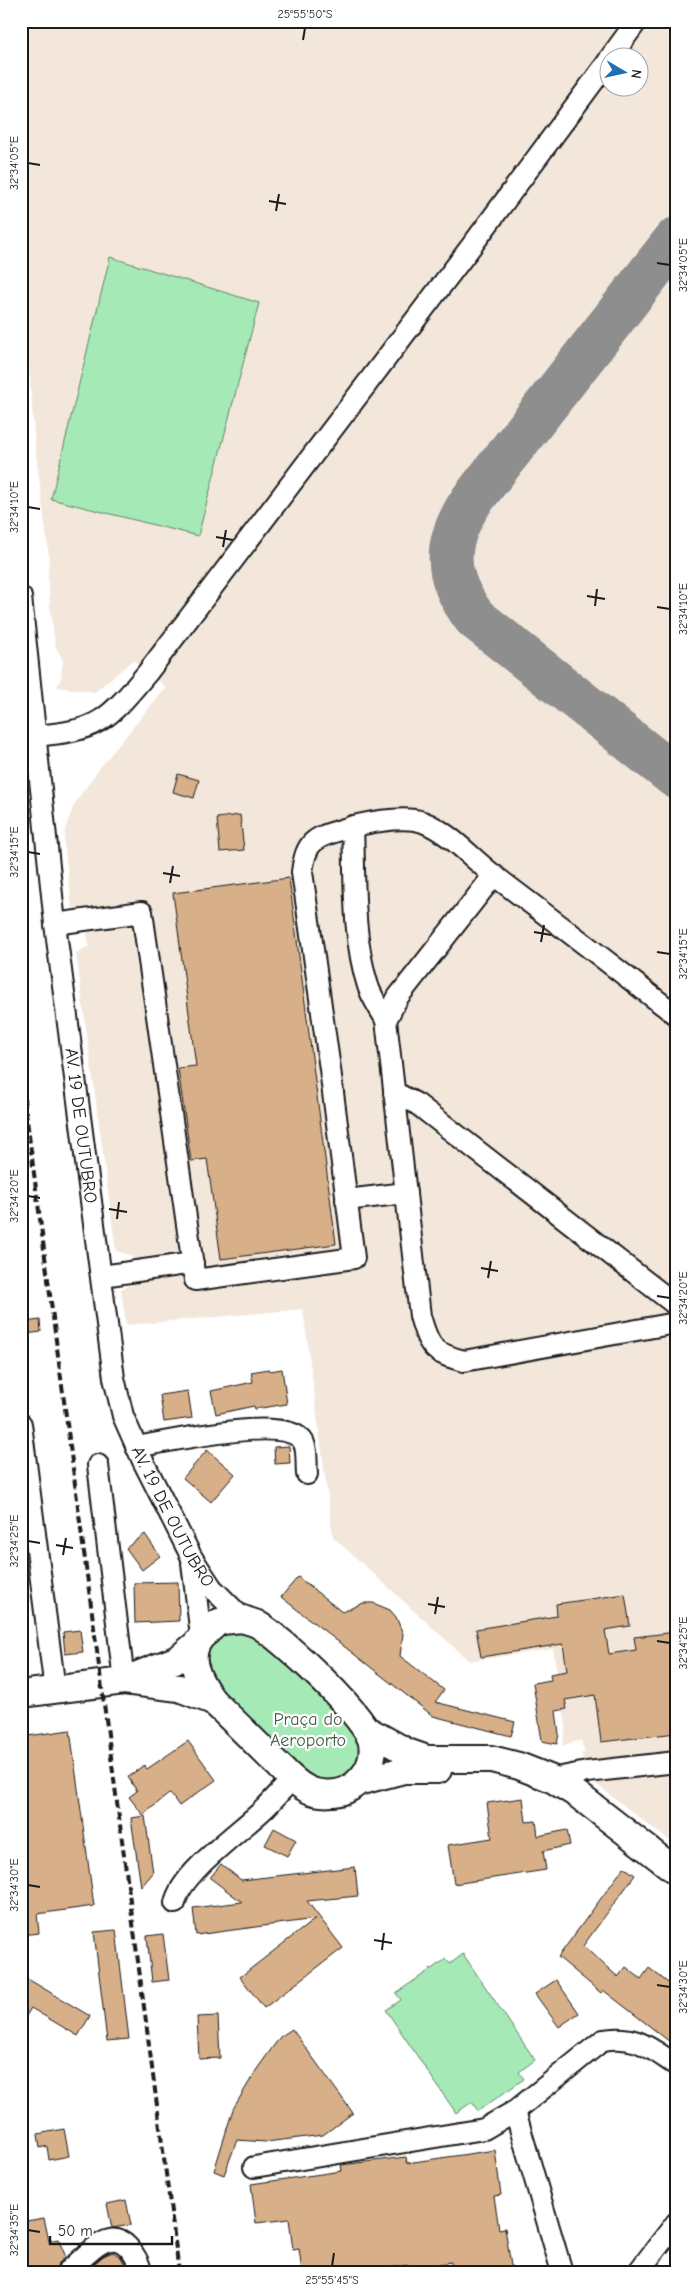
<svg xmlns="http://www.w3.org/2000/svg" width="697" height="2293" font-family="'Comic Neue',sans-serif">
<rect width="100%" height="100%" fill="#fff"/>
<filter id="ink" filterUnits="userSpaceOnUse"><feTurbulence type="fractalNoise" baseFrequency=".02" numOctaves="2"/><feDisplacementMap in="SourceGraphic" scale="10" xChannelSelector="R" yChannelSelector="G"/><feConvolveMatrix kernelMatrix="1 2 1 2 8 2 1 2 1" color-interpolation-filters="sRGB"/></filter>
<g filter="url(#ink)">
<!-- built -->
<path fill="#f3e7db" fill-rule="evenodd" d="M21,21H676V1846L596,1784L587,1772L581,1753H585L581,1740L562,1746L566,1727L553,1649L469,1661L333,1537L303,1309L126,1325L121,1289L135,1283L132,1256L116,1251L76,953L89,946L83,910L72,907L64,844L65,830L73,807L79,797L102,765L166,687L133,660L95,692L57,687L61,678L63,661L55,645L50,606L48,573L49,556L35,446L21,266ZM610,58H640V88H610Z"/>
<!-- green -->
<path fill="#a5eab6" stroke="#608369" d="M110,257L259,303L198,536L51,499Z
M246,1632L262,1641L349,1720L361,1739L360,1765L335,1783L315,1779L297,1767L208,1680L202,1654L217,1633Z
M463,1954L535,2060L519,2072L524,2079L478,2111L472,2102L456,2113L386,2010L401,2000L396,1993L446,1959L450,1964Z"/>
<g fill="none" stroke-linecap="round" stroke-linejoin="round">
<!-- taxiway -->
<path stroke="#8e8e8e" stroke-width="44" d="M676,239L472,500C443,543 443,576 475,618L676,777"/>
</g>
<!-- building -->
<path fill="#d7af88" stroke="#1c1c1c" d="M178,774L199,780L194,798L173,792Z
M240,815L244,850L220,852L217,818Z
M289,878L336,1244L221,1259L207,1159L191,1161L178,1068L196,1066L173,893Z
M40,1320L41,1332L26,1334L25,1322Z
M269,1369L270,1371L282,1369L287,1404L255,1409L254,1406L216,1414L211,1391L253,1382L251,1372Z
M188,1391L192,1418L164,1422L160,1395Z
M289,1446L290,1463L275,1464L274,1447Z
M207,1450L235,1474L211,1502L183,1478Z
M145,1534L160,1556L142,1570L126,1548Z
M298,1577L342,1612L363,1603H373L390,1610L396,1617L403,1634L400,1656L444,1690L435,1702L515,1722L511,1736L433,1716L281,1597Z
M178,1582L179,1621L135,1623L134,1583Z
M625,1594L630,1626L605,1630L609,1654L636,1650L634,1637L676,1632V1733L601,1742L595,1695L565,1700L567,1709L556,1711L559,1734L557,1744L542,1741L533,1683L551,1680L550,1674L567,1671L563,1644L481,1657L476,1629L557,1616L556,1604Z
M80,1630L83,1652L65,1654L63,1632Z
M70,1730L94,1906L37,1914L39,1933L21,1935V1737Z
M188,1741L216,1780L179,1806L170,1793L143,1815L129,1797L137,1791L128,1777L144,1765L147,1769Z
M523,1798L526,1822L536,1821L538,1836L567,1830L570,1845L543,1851L546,1870L454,1884L448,1845L492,1838L487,1803Z
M145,1816L153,1873L141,1887L131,1818Z
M274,1828L296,1840L287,1856L265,1845Z
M221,1864L241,1880L355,1867L358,1896L307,1901L343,1948L264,2008L240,1977L315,1919L196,1935L193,1908L242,1902L210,1878Z
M624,1867L635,1875L583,1946L618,1977L626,1967L641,1979L649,1968L676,1989V2044L671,2040L670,2042L603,1990L601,1993L558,1957Z
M116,1930L129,2039L107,2041L94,1932Z
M163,1934L169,1980L152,1982L147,1936Z
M21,1975L90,2016L78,2036L31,2008L21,2024Z
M556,1980L579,2013L559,2027L535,1994Z
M218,2016L220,2058L199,2059L197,2017Z
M292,2029L353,2113L323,2135L266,2142L237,2140L224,2175L214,2171L233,2109L257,2069L280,2037Z
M64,2129L69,2156L49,2160L47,2146L40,2148L38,2134Z
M495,2150L501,2195L494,2196L499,2229L505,2228L512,2272H452L451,2262L422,2267L423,2272H408L407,2265L365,2272H302L299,2249L293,2250L289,2219L256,2223L251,2184L342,2171L341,2165L406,2157L407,2163Z
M126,2200L131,2225L112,2228L107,2204Z
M44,2218L49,2241L58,2239L66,2257L59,2263L55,2272H21V2222Z
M113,2252L121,2257L129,2272H85L103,2256Z"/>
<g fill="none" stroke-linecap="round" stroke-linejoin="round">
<!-- minor casing -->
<g stroke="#1c1c1c" stroke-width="24">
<g id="minor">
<path d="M610,58L637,21"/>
<path id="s1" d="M21,597L55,924L114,1378L123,1416L142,1459L191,1556L212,1588L243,1619"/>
<path d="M34,736C99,731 107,721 148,672L476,240L610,59"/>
<path d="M353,826C355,878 352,936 368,986C372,998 380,1009 386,1020"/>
<path d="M494,875L398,997L386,1020L420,1316C429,1347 432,1353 464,1361L676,1323"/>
<path d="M55,924L142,912L195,1280L354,1258L330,1069L302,872C306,842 313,838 341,830C362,823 403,815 423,822C451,833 472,859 496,877C556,922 616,968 676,1015"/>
<path d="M394,1092L417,1104L676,1305"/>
<path d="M346,1200L406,1193"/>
<path d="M102,1276L193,1263"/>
<path d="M21,1424L55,1690"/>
<path d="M136,1447C167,1442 282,1415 302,1440C308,1447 306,1465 307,1474"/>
<path d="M98,1465L124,1681"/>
<path d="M192,1563L201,1636"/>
<path d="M552,1779L587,1772L676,1762"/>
<path d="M175,1903C181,1872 244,1829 266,1807C275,1798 283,1788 293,1779"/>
<path d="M515,2111L562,2272"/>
<path d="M254,2167L484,2129L515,2111L603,2040C636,2034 650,2048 676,2065"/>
<path d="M67,2272C84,2259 108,2225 128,2247C134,2253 140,2264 141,2272"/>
<path d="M638,2272L676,2223"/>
</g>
</g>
<!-- major casing -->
<g stroke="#1c1c1c" stroke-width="30">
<path id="major" d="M243,1619C247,1621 253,1622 257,1624C282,1638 367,1717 372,1743C375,1762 365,1778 350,1788C339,1795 318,1795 307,1789C293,1782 283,1769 272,1759C253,1740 233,1720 213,1701C198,1681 181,1651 207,1632C210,1629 215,1624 219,1622C226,1620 236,1620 243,1619Z
M127,1679L178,1659L195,1645
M21,1694L124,1681L179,1688L213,1701
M367,1730L407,1752L427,1759H491L519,1766L552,1779L578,1795L676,1871
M358,1782L404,1770H438"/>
</g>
<!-- minor -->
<use href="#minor" stroke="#fff" stroke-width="20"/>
<!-- major -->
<use href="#major" stroke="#fff" stroke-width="26"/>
<!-- rail -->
<path stroke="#1c1c1c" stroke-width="4" stroke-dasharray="8 4" stroke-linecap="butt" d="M21,1075L179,2272"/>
</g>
</g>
<!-- ticks -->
<path fill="none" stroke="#1c1c1c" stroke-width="2" d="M303,40L305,28M28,163L40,165M269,201L286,204M276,211L279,194M657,263L670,265M28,507L40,509M216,537L233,540M223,547L226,530M587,596L605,599M595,606L597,589M657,607L670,609M28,852L40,854M163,873L180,876M170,883L173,866M534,932L551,935M541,942L544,925M657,952L670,954M28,1196L40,1198M109,1209L127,1212M117,1219L119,1202M481,1268L498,1271M488,1278L491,1261M657,1296L670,1298M28,1541L40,1543M56,1545L73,1548M63,1555L66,1538M428,1604L445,1607M435,1614L438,1597M657,1641L670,1643M28,1885L40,1887M374,1940L392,1943M382,1950L384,1933M657,1985L670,1987M28,2230L40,2232M332,2266L334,2253"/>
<g text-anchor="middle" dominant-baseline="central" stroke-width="4.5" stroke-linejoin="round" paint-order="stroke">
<!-- street labels -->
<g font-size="18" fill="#1c1c1c" stroke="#fff">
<text stroke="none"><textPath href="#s1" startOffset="532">AV. 19 DE OUTUBRO</textPath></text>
<text stroke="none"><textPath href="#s1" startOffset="938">AV. 19 DE OUTUBRO</textPath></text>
</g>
<!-- park labels -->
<g font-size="18" fill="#455a4a" stroke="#fff">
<text x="308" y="1719">Praça do<tspan x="308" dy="21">Aeroporto</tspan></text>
</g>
</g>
<!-- margin -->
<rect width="697" height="2293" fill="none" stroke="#fff" stroke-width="55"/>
<!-- north arrow -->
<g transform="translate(624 72) rotate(99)"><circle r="24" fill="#ffffff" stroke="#a4a4a4"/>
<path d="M0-4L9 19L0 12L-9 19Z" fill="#1f6fb2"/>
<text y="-8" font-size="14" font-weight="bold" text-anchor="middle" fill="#1c1c1c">N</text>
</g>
<!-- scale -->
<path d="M50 2236v8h122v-8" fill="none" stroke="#1c1c1c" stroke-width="2.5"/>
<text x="58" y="2236" font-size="15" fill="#1c1c1c" stroke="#ffffff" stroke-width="4" paint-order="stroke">50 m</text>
<rect x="28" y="28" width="642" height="2238" fill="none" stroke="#1c1c1c" stroke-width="2"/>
<g font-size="12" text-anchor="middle" fill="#1c1c1c">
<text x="305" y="18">25°55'50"S</text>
<text transform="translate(14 163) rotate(-90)" y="4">32°34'05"E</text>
<text transform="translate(683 265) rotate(-90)" y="4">32°34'05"E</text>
<text transform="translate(14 507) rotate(-90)" y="4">32°34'10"E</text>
<text transform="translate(683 609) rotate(-90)" y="4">32°34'10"E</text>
<text transform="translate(14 852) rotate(-90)" y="4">32°34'15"E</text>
<text transform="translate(683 954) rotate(-90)" y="4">32°34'15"E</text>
<text transform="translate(14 1196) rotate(-90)" y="4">32°34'20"E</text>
<text transform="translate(683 1298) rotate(-90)" y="4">32°34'20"E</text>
<text transform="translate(14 1541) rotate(-90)" y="4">32°34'25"E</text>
<text transform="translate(683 1643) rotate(-90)" y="4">32°34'25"E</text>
<text transform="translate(14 1885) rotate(-90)" y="4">32°34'30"E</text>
<text transform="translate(683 1987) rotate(-90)" y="4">32°34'30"E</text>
<text transform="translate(14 2230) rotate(-90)" y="4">32°34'35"E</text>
<text x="332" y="2284">25°55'45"S</text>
</g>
</svg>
